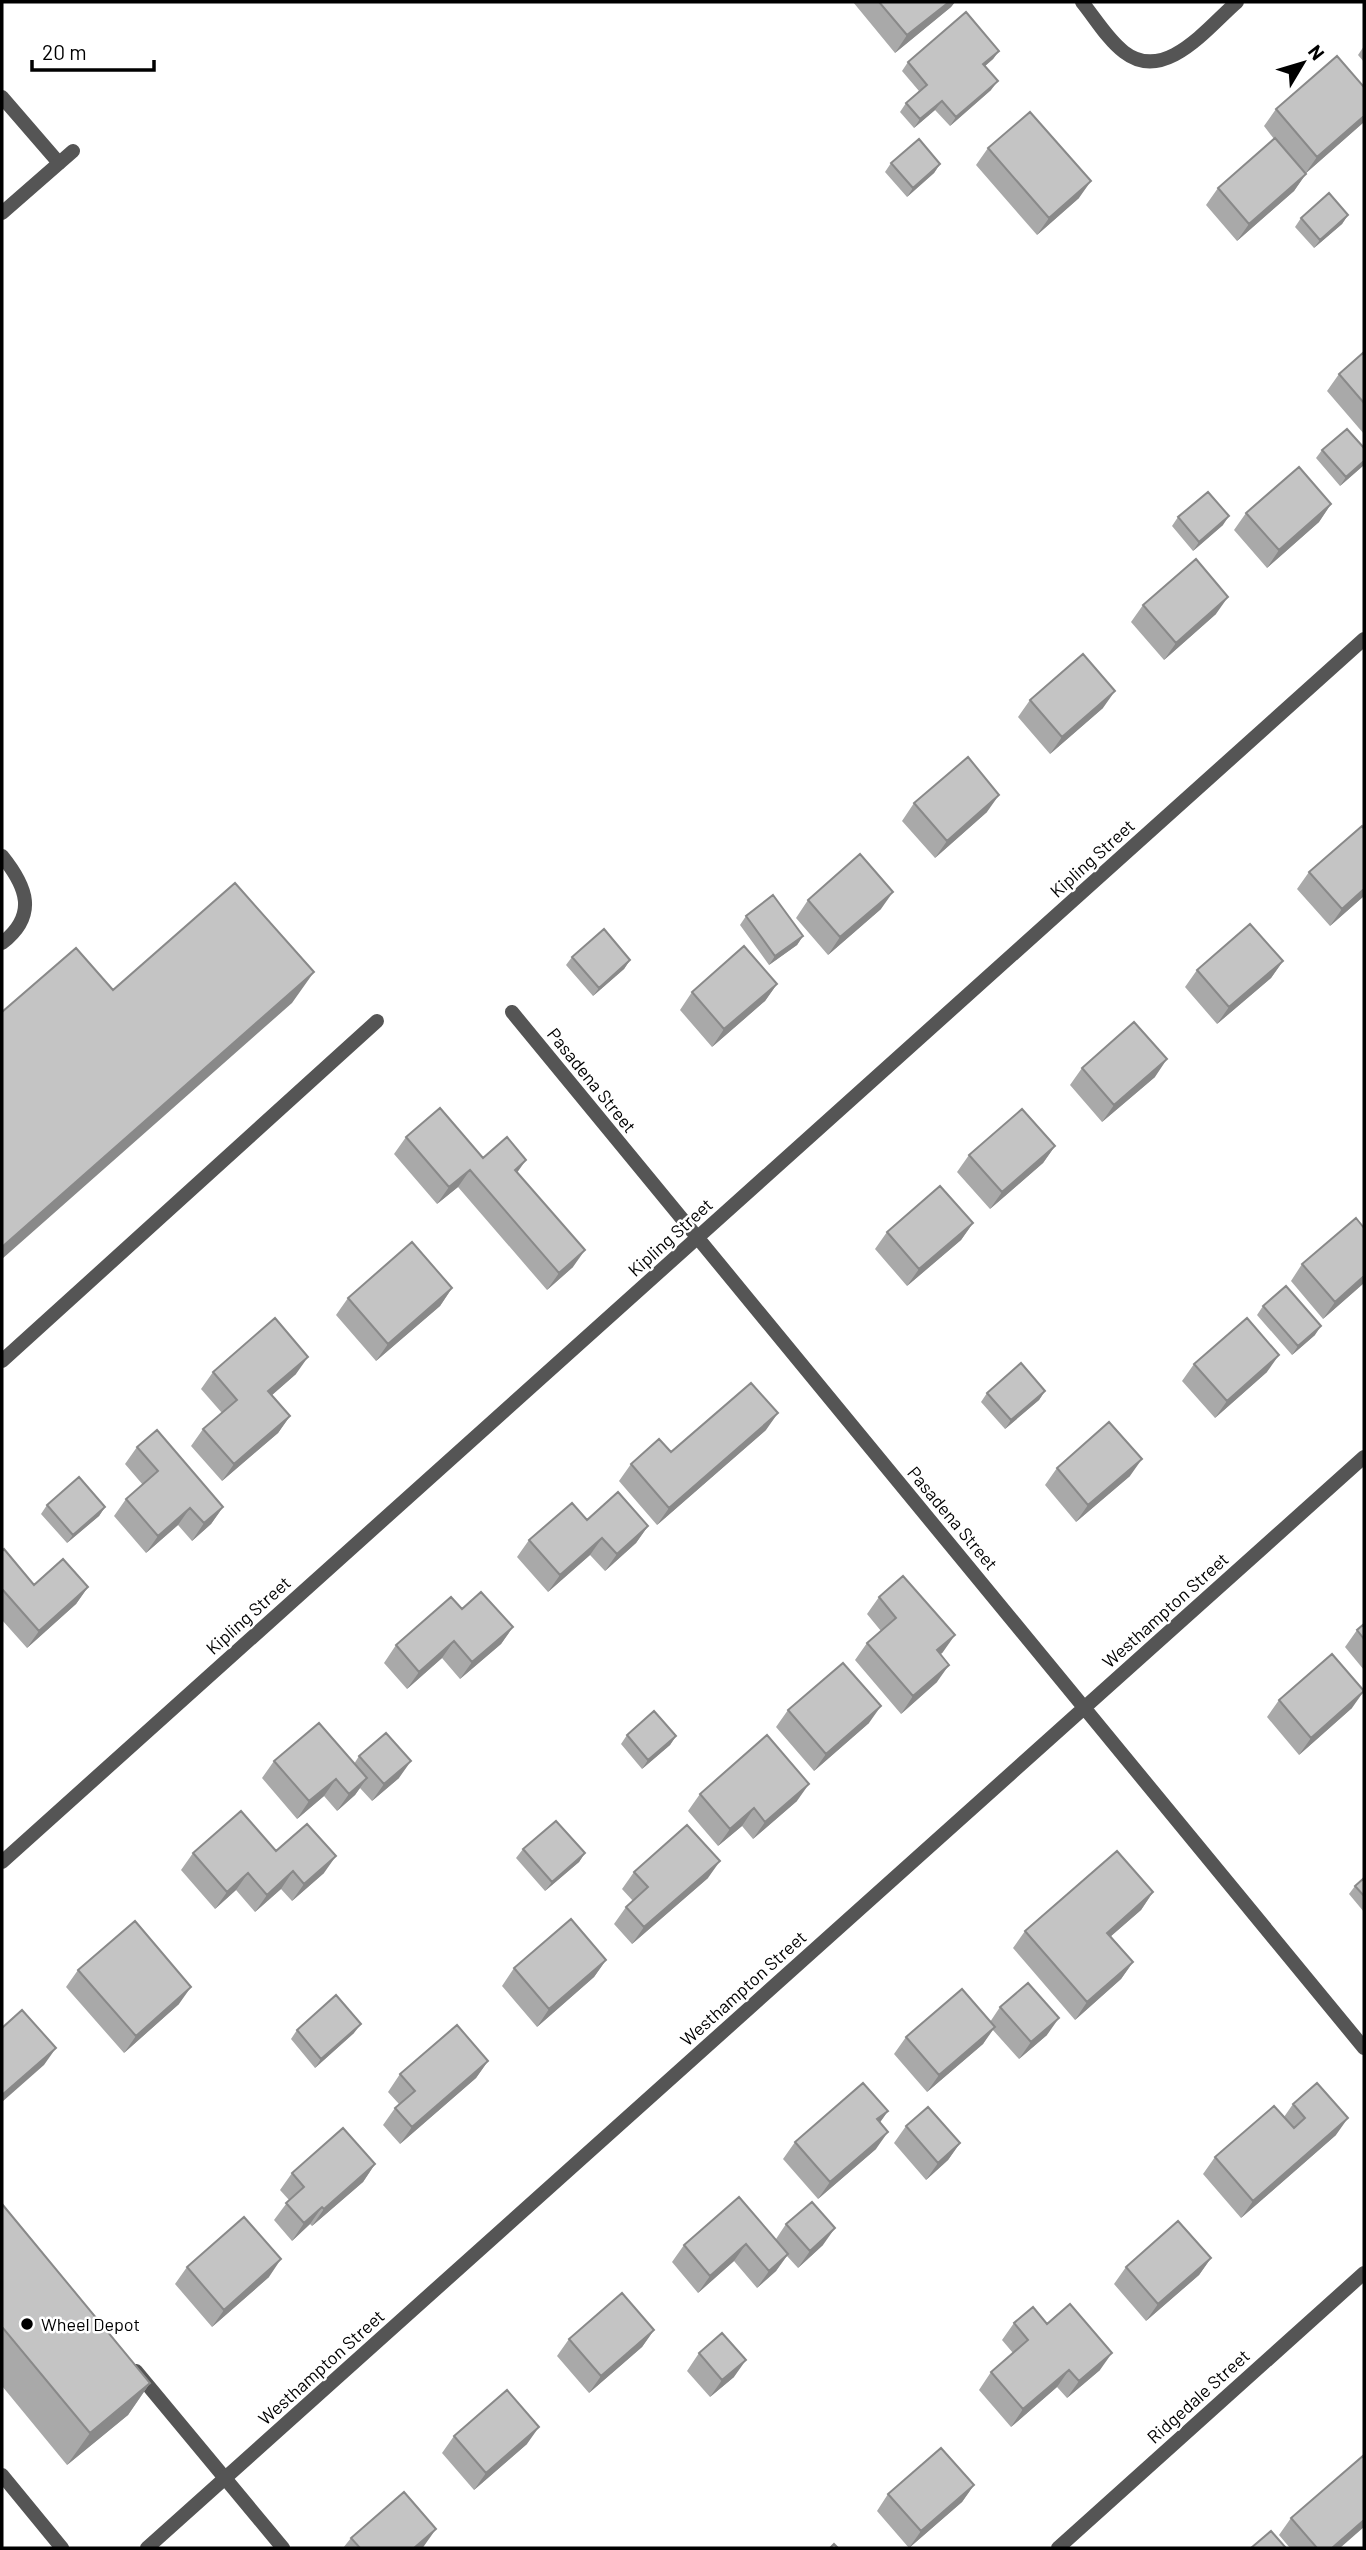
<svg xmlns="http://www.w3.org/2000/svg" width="1366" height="2550" font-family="Barlow,sans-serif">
<rect width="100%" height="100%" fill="#fff"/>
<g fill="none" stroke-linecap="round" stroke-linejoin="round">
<!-- service -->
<path stroke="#555" stroke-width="14" d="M2,97L59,163
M2,856C27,887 38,915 2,943
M2,1361L377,1021
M136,2371L283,2548
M2,2475L62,2548"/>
<!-- minor -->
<path stroke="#555" stroke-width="14" d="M1082,2C1095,18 1108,40 1124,52C1165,84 1208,27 1237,2
M2,213L73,151
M512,1012L1364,2048
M2,1862L1364,639
M147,2548L1364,1457
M1058,2548L1364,2273"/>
</g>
<!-- wall -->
<path fill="#a9a9a9" d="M853,2H955L951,7L895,53Z
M1364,46V62L1358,55Z
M999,51L993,59L985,66L991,90L950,126L935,110L914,128L900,112L906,103L919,91L902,71L908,62Z
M1276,109L1364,122L1306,173L1294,191L1237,241L1206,205L1218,188L1274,139L1264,126Z
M988,148L1079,198L1037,235L976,165Z
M891,163L940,164L934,173L907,197L885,172Z
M1348,215L1342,224L1314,248L1295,227L1301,218Z
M1364,352V434L1327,391L1339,374Z
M1322,450L1364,465L1340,486L1316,458Z
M1331,504L1319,522L1267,568L1234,530L1246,513Z
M1178,517L1223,525L1193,551L1172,526Z
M1143,605L1216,614L1164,660L1131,622Z
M1030,700L1103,708L1050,754L1018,717Z
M914,803L987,812L935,858L902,821Z
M1309,872L1364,896L1330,926L1297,889Z
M808,900L881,909L828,955L796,918Z
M746,916L803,936L797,945L769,965L740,925Z
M572,957L630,960L624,969L593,996L566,965Z
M1283,961L1271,978L1217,1024L1185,987L1197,970Z
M777,984L765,1001L712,1047L680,1010L692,992Z
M1082,1068L1155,1077L1102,1122L1070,1085Z
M406,1137L483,1158L517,1172L573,1267L547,1290L458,1187L437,1204L394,1154Z
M1055,1146L1043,1163L990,1209L957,1172L969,1155Z
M973,1223L961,1240L907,1286L875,1249L887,1232Z
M1302,1264L1364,1283L1323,1319L1291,1281Z
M452,1288L440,1306L376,1361L336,1315L348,1298Z
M1263,1306L1315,1335L1292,1355L1257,1315Z
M1194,1364L1267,1372L1215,1418L1182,1381Z
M213,1372L296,1374L272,1395L290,1416L278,1433L222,1481L191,1446L203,1429L222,1413L201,1389Z
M1045,1391L1039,1400L1005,1429L981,1402L987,1393Z
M766,1430L657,1525L619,1481L631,1464L671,1452Z
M137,1447L223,1507L211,1524L192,1541L178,1525L146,1553L114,1516L126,1499L143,1485L125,1464Z
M1057,1468L1130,1476L1076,1522L1045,1485Z
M47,1505L105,1507L99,1516L67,1543L41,1514Z
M587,1520L648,1526L636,1543L605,1571L590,1555L548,1592L517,1557L529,1540Z
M2,1551L34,1585L88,1587L76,1604L27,1648L2,1620Z
M879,1597L943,1652L941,1654L937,1682L901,1714L855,1660L867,1643L881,1631L867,1614Z
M462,1609L513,1627L501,1644L460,1679L442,1658L407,1689L384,1663L396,1645Z
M1364,1624V1670L1345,1647L1357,1630Z
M1279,1700L1352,1708L1299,1755L1267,1717Z
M788,1710L869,1723L814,1771L776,1727Z
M627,1735L676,1736L670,1745L642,1769L621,1744Z
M359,1756L399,1778L372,1801L360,1788L355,1795L337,1811L324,1796L297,1819L262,1778L274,1761L354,1764Z
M700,1794L797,1801L753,1839L742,1826L718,1846L688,1811Z
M523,1849L585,1853L579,1862L545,1891L516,1858Z
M276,1851L324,1873L292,1901L281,1889L255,1912L236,1890L215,1909L181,1870L193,1853Z
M634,1872L708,1878L632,1944L614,1924L626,1907L633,1901L622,1889Z
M1364,1878V1912L1349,1894L1355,1886Z
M1153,1892L1141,1910L1111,1936L1133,1962L1121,1979L1075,2020L1013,1948L1025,1931Z
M606,1960L594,1977L537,2027L502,1986L514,1968Z
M78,1970L179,2004L124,2053L66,1987Z
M1000,2007L1047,2035L1019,2059L992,2029L983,2044L927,2092L894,2054L906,2037L990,2022Z
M297,2030L354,2033L315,2068L291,2039Z
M488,2061L476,2078L400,2144L383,2125L395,2108L399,2104L388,2092L400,2074Z
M1293,2104L1336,2135L1241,2218L1203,2174L1215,2157L1284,2117Z
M888,2111L880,2122L876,2149L818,2199L783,2159L795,2142Z
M906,2126L960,2143L948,2160L926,2180L894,2143Z
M375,2164L363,2182L312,2226L310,2224L292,2241L274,2220L289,2200L280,2190L292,2173Z
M2,2204L150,2383L128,2415L67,2465L2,2386Z
M786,2224L823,2245L798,2268L787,2256L776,2271L757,2288L734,2261L698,2293L672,2262L684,2245L776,2239Z
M1211,2258L1199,2275L1146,2321L1114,2284L1126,2267Z
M187,2267L269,2277L212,2327L175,2284Z
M1014,2323L1047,2324L1100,2370L1067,2398L1057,2387L1011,2427L979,2390L991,2372L1013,2353L1002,2340Z
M654,2330L642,2347L589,2393L557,2356L569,2339Z
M699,2353L734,2377L710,2397L687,2371Z
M454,2436L527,2444L474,2490L442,2453Z
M974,2485L962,2502L909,2548L877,2511L888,2494Z
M1291,2518L1340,2548H1290L1279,2535Z
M351,2538L424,2546L422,2548H343Z"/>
<!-- shaded-wall -->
<path fill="#898989" d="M949,2H955L951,7L895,53L907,35Z
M999,51L993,59L977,73L983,64Z
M998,81L991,90L950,126L956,117Z
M942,101L935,110L914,128L920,119Z
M1364,116V122L1305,174L1317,157Z
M940,164L934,173L907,197L913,188Z
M1306,174L1294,191L1237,241L1249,224Z
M1091,181L1079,198L1037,235L1049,218Z
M1348,215L1342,224L1314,248L1320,240Z
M1364,461V465L1340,486L1346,477Z
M1331,504L1319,522L1267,568L1279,550Z
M1229,516L1223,525L1193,551L1199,542Z
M1228,597L1216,614L1164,660L1176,643Z
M1115,691L1103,708L1050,754L1062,737Z
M999,795L987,812L935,858L947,841Z
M1364,889V896L1330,926L1342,909Z
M893,892L881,909L828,955L840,937Z
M803,936L797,945L769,965L775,956Z
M630,960L624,969L593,996L599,988Z
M1283,961L1271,978L1217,1024L1229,1007Z
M314,972L292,1003L2,1259V1247Z
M777,984L765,1001L712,1047L724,1029Z
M1167,1059L1155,1077L1102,1122L1114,1105Z
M1055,1146L1043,1163L990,1209L1002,1192Z
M526,1160L514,1177L515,1170Z
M470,1170L458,1187L437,1204L449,1187Z
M973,1223L961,1240L907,1286L919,1269Z
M585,1250L573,1267L547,1290L559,1273Z
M1364,1276V1283L1323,1319L1335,1302Z
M452,1288L440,1306L376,1361L388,1344Z
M1321,1326L1315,1335L1292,1355L1298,1346Z
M1279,1355L1267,1372L1215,1418L1227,1401Z
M308,1357L296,1374L256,1409L268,1391Z
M1045,1391L1039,1400L1005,1429L1011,1420Z
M778,1413L766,1430L657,1525L669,1508Z
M290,1416L278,1433L222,1481L234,1464Z
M1142,1459L1130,1476L1076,1522L1088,1505Z
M105,1507L99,1516L67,1543L73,1535Z
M223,1507L211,1524L192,1541L204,1523Z
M190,1508L178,1525L146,1553L158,1536Z
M648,1526L636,1543L605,1571L617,1554Z
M602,1538L590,1555L548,1592L560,1575Z
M88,1587L76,1604L27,1648L39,1631Z
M513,1627L501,1644L460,1679L472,1662Z
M955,1635L943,1652L925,1667L937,1650Z
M454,1641L442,1658L407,1689L419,1672Z
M949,1665L937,1682L901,1714L913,1696Z
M1364,1691L1352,1708L1299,1755L1311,1738Z
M881,1706L869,1723L814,1771L826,1754Z
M676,1736L670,1745L642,1769L648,1760Z
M411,1761L399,1778L372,1801L384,1784Z
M367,1778L355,1795L337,1811L349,1794Z
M336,1779L324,1796L297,1819L309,1801Z
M809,1784L797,1801L753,1839L765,1822Z
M754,1808L742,1826L718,1846L730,1829Z
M585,1853L579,1862L545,1891L552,1882Z
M336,1856L324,1873L292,1901L304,1884Z
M720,1861L708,1878L632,1944L644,1927Z
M293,1871L281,1889L255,1912L267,1895Z
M248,1873L236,1890L215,1909L227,1892Z
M1153,1892L1141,1910L1095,1950L1107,1933Z
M606,1960L594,1977L537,2027L549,2009Z
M1133,1962L1121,1979L1075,2020L1087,2002Z
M191,1987L179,2004L124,2053L136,2036Z
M1059,2018L1047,2035L1019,2059L1031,2042Z
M361,2024L354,2033L315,2068L321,2059Z
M995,2027L983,2044L927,2092L939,2075Z
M56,2048L44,2065L2,2102V2095Z
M488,2061L476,2078L400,2144L412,2127Z
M888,2111L876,2128L877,2119Z
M1348,2118L1336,2135L1241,2218L1253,2201Z
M888,2132L876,2149L818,2199L830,2182Z
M960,2143L948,2160L926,2180L938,2163Z
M375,2164L363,2182L312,2226L324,2209Z
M322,2207L310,2224L292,2241L304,2223Z
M835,2228L823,2245L798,2268L810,2251Z
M746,2244L734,2261L698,2293L710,2276Z
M788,2254L776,2271L757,2288L769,2271Z
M1211,2258L1199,2275L1146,2321L1158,2304Z
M281,2259L269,2277L212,2327L224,2310Z
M654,2330L642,2347L589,2393L601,2376Z
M1112,2353L1100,2370L1067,2398L1079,2381Z
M746,2360L734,2377L710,2397L722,2380Z
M1069,2370L1057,2387L1011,2427L1023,2409Z
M150,2383L128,2415L67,2465L90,2433Z
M539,2427L527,2444L474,2490L486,2473Z
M974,2485L962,2502L909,2548L921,2531Z
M1364,2520V2527L1340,2548H1332Z
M436,2529L424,2546L422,2548H414Z"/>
<!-- building -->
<path fill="#c4c4c4" stroke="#898989" stroke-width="2" d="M879,2H949L907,35Z
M966,12L999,51L983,64L998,81L956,117L942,101L920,119L906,103L927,85L908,62Z
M1337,56L1364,87V116L1317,157L1276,109Z
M1030,112L1091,181L1049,218L988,148Z
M1275,138L1306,174L1249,224L1218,188Z
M919,139L940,164L913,188L891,163Z
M1329,193L1348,215L1320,240L1301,218Z
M1364,352V403L1339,374Z
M1347,429L1364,448V461L1346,477L1322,450Z
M1299,467L1331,504L1279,550L1246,513Z
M1208,492L1229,516L1199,542L1178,517Z
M1196,559L1228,597L1176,643L1143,605Z
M1083,654L1115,691L1062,737L1030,700Z
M968,757L999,795L947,841L914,803Z
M1362,826L1364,829V889L1342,909L1309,872Z
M860,854L893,892L840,937L808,900Z
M235,883L314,972L2,1247V1012L76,948L113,990Z
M773,895L803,936L775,956L746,916Z
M1250,924L1283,961L1229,1007L1197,970Z
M604,929L630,960L599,988L572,957Z
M744,946L777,984L724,1029L692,992Z
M1134,1022L1167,1059L1114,1105L1082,1068Z
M440,1108L483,1158L507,1137L526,1160L515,1170L585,1250L559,1273L470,1170L449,1187L406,1137Z
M1022,1109L1055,1146L1002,1192L969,1155Z
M940,1186L973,1223L919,1269L887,1232Z
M1356,1218L1364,1228V1276L1335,1302L1302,1264Z
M412,1242L452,1288L388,1344L348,1298Z
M1286,1286L1321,1326L1298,1346L1263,1306Z
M275,1318L308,1357L268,1391L290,1416L234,1464L203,1429L237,1400L213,1372Z
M1247,1318L1279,1355L1227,1401L1194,1364Z
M1021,1363L1045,1391L1011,1420L987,1393Z
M751,1383L778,1413L669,1508L631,1464L659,1439L671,1452Z
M1109,1422L1142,1459L1088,1505L1057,1468Z
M157,1430L223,1507L204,1523L190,1508L158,1536L126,1499L158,1471L137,1447Z
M79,1477L105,1507L73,1535L47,1505Z
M618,1492L648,1526L617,1554L602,1538L560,1575L529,1540L572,1503L587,1520Z
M4,1549L34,1585L63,1559L88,1587L39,1631L2,1589V1551Z
M903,1576L955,1635L937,1650L949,1665L913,1696L867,1643L896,1618L879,1597Z
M481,1592L513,1627L472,1662L454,1641L419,1672L396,1645L451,1597L462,1609Z
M1364,1624V1639L1357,1630Z
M1332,1654L1364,1691L1311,1738L1279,1700Z
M843,1663L881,1706L826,1754L788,1710Z
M654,1711L676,1736L648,1760L627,1735Z
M319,1723L367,1778L349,1794L336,1779L309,1801L274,1761Z
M386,1733L411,1761L384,1784L359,1756Z
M767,1735L809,1784L765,1822L754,1808L730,1829L700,1794Z
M241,1811L276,1851L307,1824L336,1856L304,1884L293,1871L267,1895L248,1873L227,1892L193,1853Z
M556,1821L585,1853L552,1882L523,1849Z
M687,1825L720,1861L644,1927L626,1907L648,1887L634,1872Z
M1117,1851L1153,1892L1107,1933L1133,1962L1087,2002L1025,1931Z
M1364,1878V1896L1355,1886Z
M571,1919L606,1960L549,2009L514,1968Z
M135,1921L191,1987L136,2036L78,1970Z
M1028,1983L1059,2018L1031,2042L1000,2007Z
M962,1989L995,2027L939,2075L906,2037Z
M336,1995L361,2024L321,2059L297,2030Z
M22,2010L56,2048L2,2095V2028Z
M457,2025L488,2061L412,2127L395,2108L415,2091L400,2074Z
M863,2083L888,2111L877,2119L888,2132L830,2182L795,2142Z
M1317,2083L1348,2118L1253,2201L1215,2157L1274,2106L1294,2128L1305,2118L1293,2104Z
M928,2107L960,2143L938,2163L906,2126Z
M343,2128L375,2164L324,2209L322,2207L304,2223L286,2203L304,2187L292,2173Z
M739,2197L788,2254L769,2271L746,2244L710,2276L684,2245Z
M812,2202L835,2228L810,2251L786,2224Z
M2,2204L150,2383L90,2433L2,2327Z
M244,2217L281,2259L224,2310L187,2267Z
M1178,2221L1211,2258L1158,2304L1126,2267Z
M622,2293L654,2330L601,2376L569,2339Z
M1070,2304L1112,2353L1079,2381L1069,2370L1023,2409L991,2372L1028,2340L1014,2323L1033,2307L1047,2324Z
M722,2333L746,2360L722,2380L699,2353Z
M507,2390L539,2427L486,2473L454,2436Z
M941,2448L974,2485L921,2531L888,2494Z
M1364,2455V2520L1332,2548H1317L1291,2518Z
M404,2492L436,2529L414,2548H360L351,2538Z
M1271,2531L1286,2548H1251Z
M834,2544L838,2548H830Z"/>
<!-- markers -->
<circle fill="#000" stroke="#fff" stroke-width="2.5" cx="27" cy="2324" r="7"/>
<g text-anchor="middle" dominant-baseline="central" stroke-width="5" stroke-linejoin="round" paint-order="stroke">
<!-- street labels -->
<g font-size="18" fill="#000" stroke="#fff">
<text transform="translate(1092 858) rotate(-42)">Kipling Street</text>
<text transform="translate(592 1080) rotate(51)">Pasadena Street</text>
<text transform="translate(670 1237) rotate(-42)">Kipling Street</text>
<text transform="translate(953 1518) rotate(50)">Pasadena Street</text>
<text transform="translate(1165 1610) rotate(-42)">Westhampton Street</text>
<text transform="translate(248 1615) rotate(-42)">Kipling Street</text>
<text transform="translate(743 1988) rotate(-42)">Westhampton Street</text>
<text transform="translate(321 2367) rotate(-42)">Westhampton Street</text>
<text transform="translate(1198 2396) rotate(-42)">Ridgedale Street</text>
</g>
<!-- poi labels -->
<g font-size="18" fill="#000" stroke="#fff" text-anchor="start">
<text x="41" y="2324">Wheel Depot</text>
</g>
</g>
<!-- border -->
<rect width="1366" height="2550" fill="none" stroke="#000000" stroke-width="7"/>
<!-- north arrow -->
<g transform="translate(1303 63) rotate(52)" stroke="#ffffff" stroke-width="5" paint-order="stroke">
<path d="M0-5L12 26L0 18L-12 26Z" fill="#000000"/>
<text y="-10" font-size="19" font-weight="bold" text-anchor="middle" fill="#000000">N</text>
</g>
<!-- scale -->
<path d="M32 60v10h122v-10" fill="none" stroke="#000000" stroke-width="3.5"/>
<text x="42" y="60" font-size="21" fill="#000000" stroke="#ffffff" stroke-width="5" paint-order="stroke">20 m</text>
</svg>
